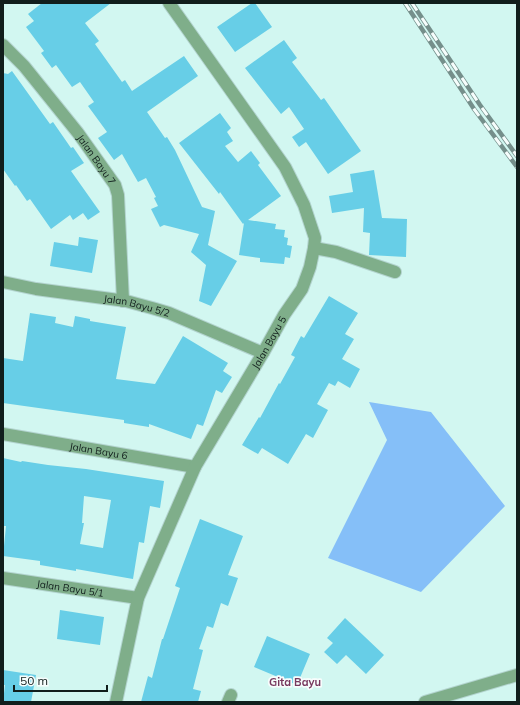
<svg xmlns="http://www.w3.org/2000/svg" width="520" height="705" font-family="Mulish,sans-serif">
<rect width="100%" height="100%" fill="#d2f7f1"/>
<!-- water -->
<path fill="#85bff8" d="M369,402L431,412L505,506L421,592L328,558L387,440Z"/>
<!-- building -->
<path fill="#67cee7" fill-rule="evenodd" d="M42,3H111L85,23L99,41L95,44L122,82L125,80L132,91L184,56L198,76L147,112L165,138L167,137L175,150L202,207L215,211L208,245L237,261L211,306L199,301L206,265L191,252L199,234L164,225L160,227L151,209L158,206L154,198L156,197L146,178L138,182L122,154L114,160L98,138L107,132L88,106L94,102L80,82L72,87L56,65L52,68L41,53L44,51L26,27L34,21L28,14Z
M252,3H255L272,27L235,52L217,27Z
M284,40L297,58L292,62L321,100L324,98L361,151L328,174L306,142L299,147L292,137L304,129L289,107L281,114L245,68Z
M12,71L50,124L53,122L71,148L73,147L84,163L71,171L100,212L88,220L83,213L73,220L70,215L51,229L30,199L27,201L16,185L15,186L3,169V73L8,74Z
M220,113L231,128L227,132L233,141L225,146L238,162L251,151L260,163L258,165L281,196L248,220L276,224L275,229L285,230L284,237L288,238L287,245L292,246L290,258L285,257L284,264L260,262V258L239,255L244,223L243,224L220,192L219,194L179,143Z
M374,170L382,218L407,219L406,257L369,255L370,233L363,232L364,208L332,213L329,196L353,192L350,174Z
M79,237L98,240L92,273L50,266L54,242L78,246Z
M329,296L358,313L345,334L354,339L342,359L360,369L350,388L338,381L335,386L329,383L317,404L328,410L313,438L306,434L288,464L262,448L258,454L242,445L259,417L260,418L279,383L280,384L295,357L291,355L301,336L304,338Z
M30,313L56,317L55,323L73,327L75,316L90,319V321L126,327L116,379L155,384L183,336L228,363L223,371L232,377L222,393L216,390L203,426L197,424L191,439L149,424V427L124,423V420L3,403V358L23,361Z
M3,458L21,462L22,461L48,465L86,469L164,481L160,508L150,506L144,543L139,542L133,579L76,569V571L40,565V561L3,556L6,526H3ZM84,496L111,500L103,548L80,544L84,523H82Z
M200,519L243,536L228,575L238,578L228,606L221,603L213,628L207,626L199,649L203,650L193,689L201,691L198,702H141L148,676L152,678L162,639H163L180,588L175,586Z
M60,610L104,617L100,645L57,639Z
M345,618L384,655L366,674L346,655L337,664L324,652L333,643L327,638Z
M267,636L310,654L297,685L254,667Z
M3,670L36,675L31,702H3L5,685H3Z"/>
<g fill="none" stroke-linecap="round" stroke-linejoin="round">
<!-- minor casing -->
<g stroke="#b3d4cf" stroke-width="14">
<g id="minor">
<path id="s1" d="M3,45L24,66L78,133L115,185L118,195L123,301"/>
<path d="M314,248L336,252L395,272"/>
<path id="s2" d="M3,282L36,289L126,301L152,308L169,313L263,353"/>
<path id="s3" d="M3,434L195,467"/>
<path id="s4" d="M3,578L138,598"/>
<path id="s5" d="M116,702L138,598L195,467L263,353L284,315L302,289L310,267L314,248L315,238L304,205L285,167L169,3"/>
<path d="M228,702L231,695"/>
<path d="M425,702L517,675"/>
</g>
</g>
<!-- minor -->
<use href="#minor" stroke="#7fae8a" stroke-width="12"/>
<!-- rail casing -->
<g stroke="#758f8b" stroke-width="4.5">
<path id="rail" d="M405,3L474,109L517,167
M412,3L480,105L517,156"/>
</g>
<!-- rail -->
<use href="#rail" stroke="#f6fdfc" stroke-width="3" stroke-dasharray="9" stroke-linecap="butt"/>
</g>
<g text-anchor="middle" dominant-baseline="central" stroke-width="3.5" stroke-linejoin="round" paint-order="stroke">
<!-- street labels -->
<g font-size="10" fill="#111e1c" stroke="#f6fdfc">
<text stroke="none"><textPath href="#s1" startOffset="148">Jalan Bayu 7</textPath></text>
<text stroke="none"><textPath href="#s2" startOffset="136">Jalan Bayu 5/2</textPath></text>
<text stroke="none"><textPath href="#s5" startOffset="394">Jalan Bayu 5</textPath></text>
<text stroke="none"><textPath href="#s3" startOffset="97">Jalan Bayu 6</textPath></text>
<text stroke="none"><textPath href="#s4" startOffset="68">Jalan Bayu 5/1</textPath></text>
</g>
<!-- neighbourhood labels -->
<g font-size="11" font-weight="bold" fill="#78395e" stroke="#f6fdfc">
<text x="295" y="682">Gita Bayu</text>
</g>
</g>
<!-- border -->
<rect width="520" height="705" fill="none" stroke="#111e1c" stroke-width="8"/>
<!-- scale -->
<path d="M14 685v6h93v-6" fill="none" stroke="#111e1c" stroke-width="2"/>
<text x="20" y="685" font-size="12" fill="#111e1c" stroke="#f6fdfc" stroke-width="3" paint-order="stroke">50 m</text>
</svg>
